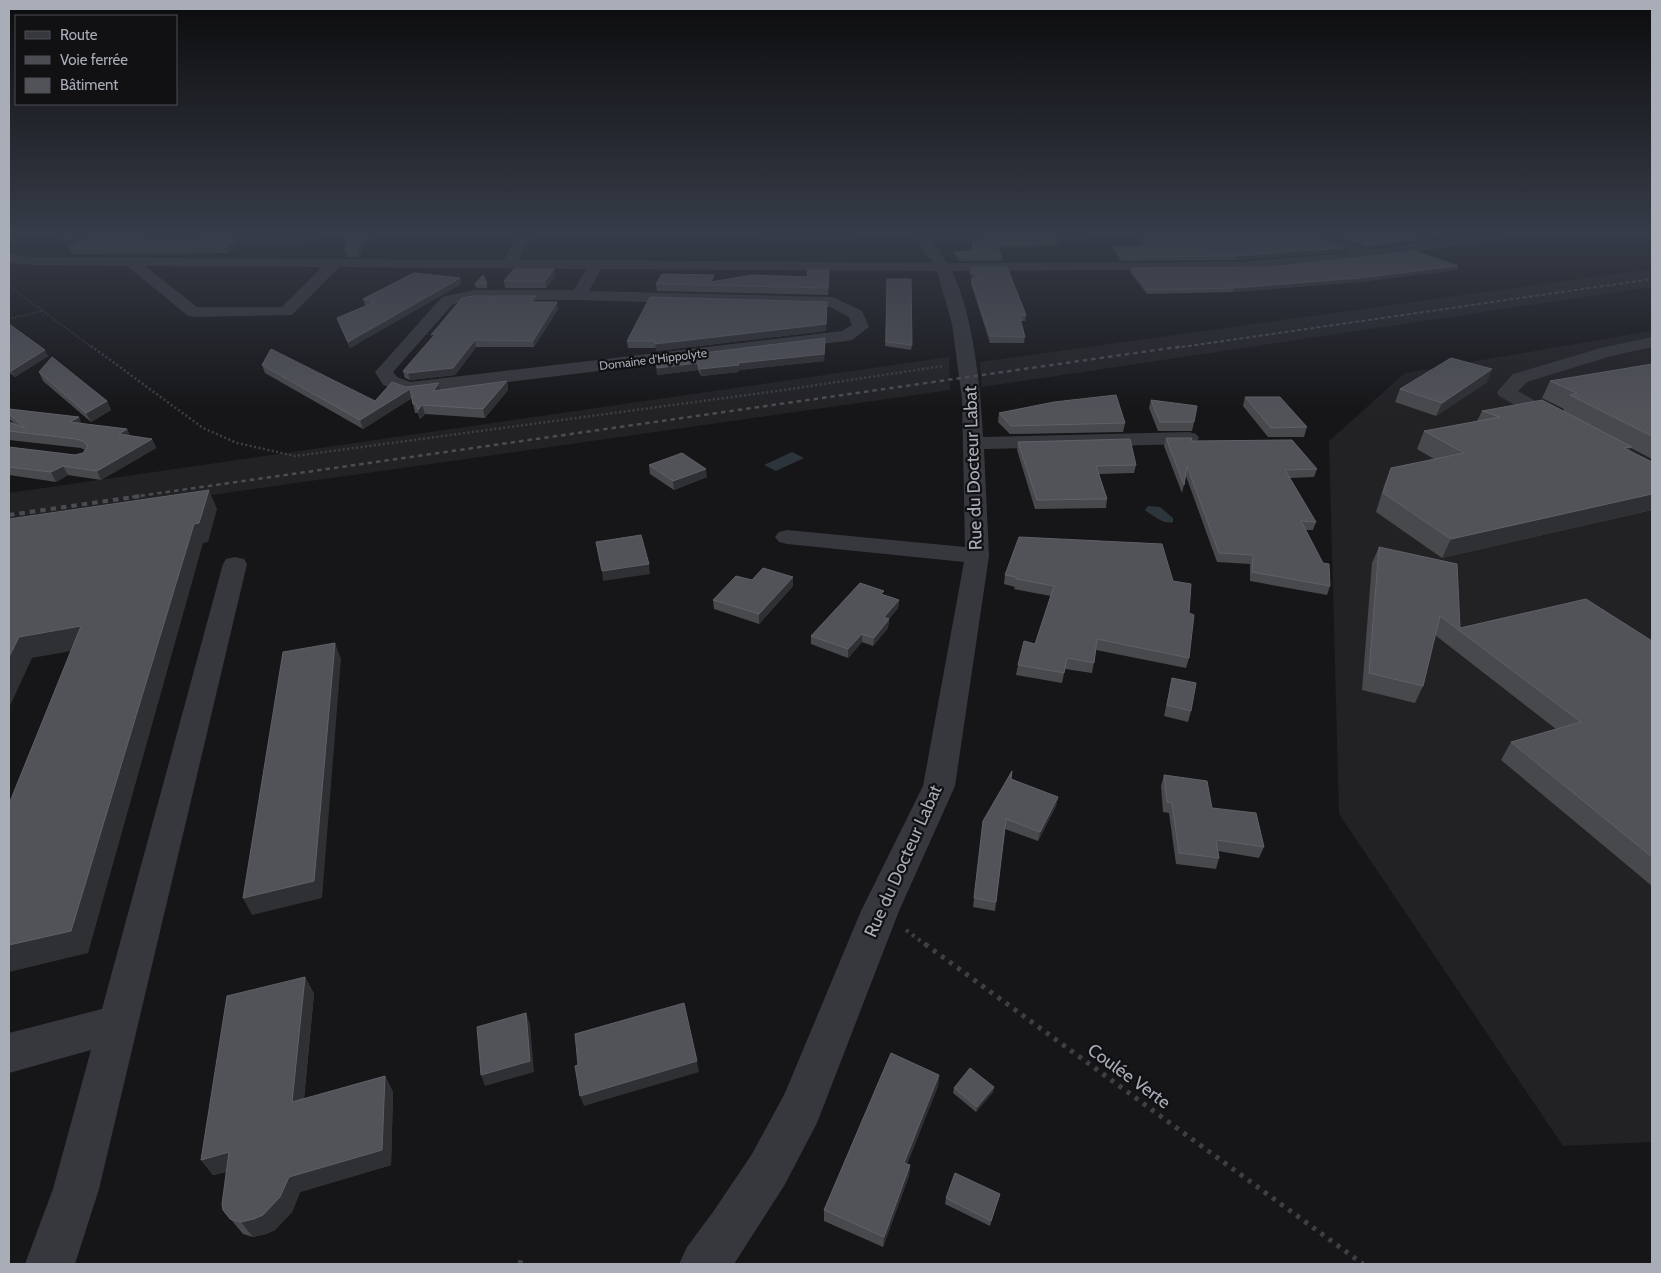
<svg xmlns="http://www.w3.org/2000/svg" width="1661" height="1273" font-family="Cabin,sans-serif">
<rect width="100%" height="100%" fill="#161618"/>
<!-- built -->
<path fill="#222225" d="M1652,269V287L982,387L980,362Z
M1652,331V1142L1563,1146L1339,814L1329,441L1405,373Z
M949,357L950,390L9,524V493Z"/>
<!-- water -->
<path fill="#2c353c" d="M792,452L804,458L776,471L764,465Z
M1148,506L1160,507L1173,518V522C1164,525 1154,516 1146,511L1145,510Z"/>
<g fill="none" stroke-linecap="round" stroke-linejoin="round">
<!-- path-far3 -->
<path stroke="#3d3f44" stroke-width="2" stroke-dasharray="1 2" stroke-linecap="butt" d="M9,286L93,348
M9,319L42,311"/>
<!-- path-far2 -->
<path stroke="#3d3f44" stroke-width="2.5" stroke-dasharray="2 2.5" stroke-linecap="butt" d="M91,346L203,428L237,443L295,456L784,390L943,366"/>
<!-- path-far1 -->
<path stroke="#3d3f44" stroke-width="4" stroke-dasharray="3 4.5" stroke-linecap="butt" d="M906,930L926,945"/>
<!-- path -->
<path stroke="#3d3f44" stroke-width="5" stroke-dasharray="4 6" stroke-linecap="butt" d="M925,944L1363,1264
M520,1264L521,1258"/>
<!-- minor -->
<path fill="#37383d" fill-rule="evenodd" d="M97,232H114L110,236H142L149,240L142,244H106L92,236Z
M520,232H533L518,260H592L597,259L602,260L933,263L910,232H923L925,234L1084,232L1091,236L1084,240L932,242L947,263H950L1236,262L1349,253L1324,242L1287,235L1286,232H1311L1328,235L1368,250L1494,232H1524L1517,236L1377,258L1272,269L952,271C973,314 981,389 983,437L1189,432L1196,434L1199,438L1196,442L1189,444L984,449L989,556L955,786L899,911L817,1123L784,1186L734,1264H679L687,1247L713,1212L752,1154L785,1093L861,911L923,786L964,562L787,544L779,542L775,537L779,532L787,530L965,547L962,399L952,324L937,271L601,269L589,291L833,297L862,311L869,327L852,340L846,341L408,394L383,385L375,372L442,297L475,290H574L586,269L339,267L292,315L193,317L187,315L127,266L35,265L9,263V252L18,256L35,257L504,260ZM145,266L322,267L282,307H197ZM475,300H579L830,307L849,317L852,325L842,331L410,382L397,377L393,372L453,304Z
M803,232H907L900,236L770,241L763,237L770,233Z
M309,235L316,239L314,242L200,244L193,240L200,236Z
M1652,337V347L1611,356L1527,382L1518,391L1564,417L1567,421L1564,425L1557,427L1550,425L1499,396L1497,392L1513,374L1601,348Z
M235,557L244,559L247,564L99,1189L75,1264H25L53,1189L91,1050L9,1073V1033L102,1009L223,564L226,559Z"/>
<!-- rail-far2 -->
<path stroke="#4a4c52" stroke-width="2" stroke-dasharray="4 2.5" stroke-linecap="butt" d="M1175,348L1652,279"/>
<!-- rail-far1 -->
<path stroke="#4a4c52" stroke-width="2.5" stroke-dasharray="4.5 4" stroke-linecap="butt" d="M132,497L1184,346"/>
<!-- rail -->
<path stroke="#4a4c52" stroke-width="4" stroke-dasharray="5.5 5" stroke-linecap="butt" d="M9,515L141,496"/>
</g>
<!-- wall -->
<path fill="#47494d" d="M27,232H82L79,241L103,239L239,245L228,253L72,254L69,247L77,242Z
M114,232H258L256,233L115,234Z
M346,232H375L371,242H366L360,257H347L345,251Z
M1132,232H1189L1194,236H1228L1288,233L1341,252L1236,260L1121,261L1113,249V246H1146Z
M1320,232H1461L1460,234L1368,248L1328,233Z
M1617,232H1652V236L1640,238Z
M972,240L1057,243V246L998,247L1002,257L1001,261H960L955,255V252L972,251Z
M1458,266L1457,270L1358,282L1233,292L1147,294L1130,272L1131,268Z
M970,267L1026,315L1025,321H1021L1025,337L1024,343H990L971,284V278H974L969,273Z
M554,269L555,276L546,288H505L504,281Z
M807,277H829L828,295L657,291L656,284Z
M460,278L461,284L350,348L339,324L337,318L367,305H365L363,299Z
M887,279L912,345L911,350L885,346Z
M475,284H487V288H476Z
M491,297L537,302L558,309L534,347H476L455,375L410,380L405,378L403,371Z
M9,324L48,356L15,377L9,372Z
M826,331L656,351V348H628L627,341Z
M825,345L824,361L739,370V372L701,376L698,370L657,375L656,359Z
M1652,364V459L1631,448L1629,451L1652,462V510L1442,558L1376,512L1384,486L1391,468L1434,459L1417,449L1424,431L1477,421L1482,411H1563L1564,409L1542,398L1550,381Z
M262,365L375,401L406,387L441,390L507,381L508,390L485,418L425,414L420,419L418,413H415L412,398L363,429L265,373Z
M39,372L107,401L111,410L91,422L43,381Z
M1487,382L1436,416L1395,402L1400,389Z
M1245,397L1307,427L1304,437H1268L1243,406Z
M1151,400L1194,422L1192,431H1158L1149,408Z
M9,409L82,424L127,429L130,436L152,439L156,448L101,480L68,475L56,482L9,475V447L75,455L83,453L85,450L81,448L9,440V422L15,424L9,419Z
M999,413L1125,423L1123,432L1010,434L998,422Z
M1166,438L1191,441L1317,469L1314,477L1290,478L1316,522L1313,530H1306L1330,586L1327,595L1250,581V564L1217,562L1186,476L1182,493L1164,446Z
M1018,442L1136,465L1134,473L1099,474L1107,499L1106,508L1035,509L1017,450Z
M649,465L707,477L674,490L650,474Z
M1379,547L1460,628L1652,641V886L1501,760L1511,742L1556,729L1435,635L1423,686L1415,703L1362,690L1372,563Z
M1005,575L1173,581L1189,613V658L1186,668L1096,650L1092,673L1065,669L1062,683L1016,675L1018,665L1035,644L1051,596L1014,589L1015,587L1004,584Z
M752,580L793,586L759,624L714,609L713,600Z
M884,595L899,600L898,608L889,619L888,628L873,646L862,642L848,658L811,644V636Z
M1172,678L1191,711L1188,722L1164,716Z
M1164,775L1212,808L1264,847L1259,858L1218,851L1219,858L1216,869L1176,864L1169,813L1163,812L1161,786Z
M1011,779L1058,797L1056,806L1038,841L1005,829L995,911L973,907L983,821Z
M305,977L314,994L304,1099L385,1076L393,1092L391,1165L300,1192L292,1212L275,1230L266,1234L253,1237L243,1234L223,1210L226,1172L213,1175L201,1160Z
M939,1075L938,1086L907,1164L910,1165L909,1176L883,1247L824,1221V1210Z
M994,1087L993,1092L976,1112L953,1093L954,1088Z
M1000,1194L990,1226L945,1204L946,1198Z"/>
<!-- shaded-wall -->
<path fill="#2f3033" d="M77,232H82L79,243L76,236Z
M371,232H375L371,242H366L360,257L358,251L364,236Z
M1457,232H1461L1460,234L1368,248L1369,245Z
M1652,232V236L1640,238L1642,233Z
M237,239L239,245L228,253L226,246Z
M1343,248L1341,252L1236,260L1237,256Z
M1458,266L1457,270L1358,282L1233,292L1234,288Z
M554,269L555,276L546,288L545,281Z
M460,278L461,284L350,348L348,342Z
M536,296L537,302L532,308L531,302Z
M557,302L558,309L534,347L533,341Z
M827,309L826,331L656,351L655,344Z
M825,338L824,361L739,370V372L701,376L700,369L738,363Z
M475,340L476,347L455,375L410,380L408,373Z
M45,350L48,356L15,377L11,371Z
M697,363L698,370L657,375V368Z
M1492,369L1487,382L1436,416L1442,403Z
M507,381L508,390L485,418L483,409Z
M439,383L441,392L433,391Z
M410,389L412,398L363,429L360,420Z
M107,401L111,410L91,422L86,413Z
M422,405L425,414L420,419L418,410Z
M79,417L83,426L70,422Z
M127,429L131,438L119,434Z
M152,439L156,448L101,480L97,471Z
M1632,447L1622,465L1624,448Z
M63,466L68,475L56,482L51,472Z
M706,469L707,477L674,490L673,481Z
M209,490L217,509L208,542L203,543L88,953L9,972V945Z
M1652,494V510L1442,558L1451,539Z
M649,564L650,574L603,581L602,571Z
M793,577V586L759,624V614Z
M899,600L898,608L889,619L888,628L873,646L874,638L884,617Z
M81,626L93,647L32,658L9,708V657L19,637Z
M862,634V642L848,658V649Z
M335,643L341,659L322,898L252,915L243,898Z
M1058,797L1056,806L1038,841L1040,832Z
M305,977L314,994L302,1118L292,1102Z
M526,1013L530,1024L534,1072L485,1086L481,1075Z
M697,1061L699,1072L584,1106L580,1096Z
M939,1075L938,1086L903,1173L904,1163Z
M385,1076L393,1092L391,1165L300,1192L292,1212L275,1230L266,1234L253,1237L241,1222L289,1177Z
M994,1087L993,1092L976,1112L977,1107Z
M229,1152L241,1168L213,1175L201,1160Z
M910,1165L909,1176L883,1247L884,1237Z"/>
<!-- building -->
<path fill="#525359" stroke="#5f6168" d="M55,232H77L76,236Z
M346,232H371L369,236H364L358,251H345Z
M1136,232H1189L1194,236H1228L1235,232H1287L1288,233L1324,240L1343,248L1237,256L1122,257L1113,246H1150Z
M1335,232H1457L1369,245Z
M1637,232H1651L1642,233Z
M93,234L103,239H237L226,246L69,247Z
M1055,239L1057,243L996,244L1002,257H960L955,252L973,251L972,240Z
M1415,251L1458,266L1360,278L1234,288L1147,290L1131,268L1273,267Z
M970,267H1007L1026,315H1019L1025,337L990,336L971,278L979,279Z
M514,269H554L545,281H504Z
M808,270H829L828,288L656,284L662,274L714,275L711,282L752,275L807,277Z
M414,273L460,278L348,342L337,318L375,302L363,299Z
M483,275L487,284H475Z
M887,279H911L912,345L886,342Z
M474,296H491V297L493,296H536L531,302H557L533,341L475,340L453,368L408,373L403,371L436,333L431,335L462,298Z
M650,297L827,302L826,324L655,344V341H627Z
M9,324L45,350L11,371L9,369Z
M825,338L824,354L738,363L739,365L700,369L697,363L657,368L656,359Z
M271,349L375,401L392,382L406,387L439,383L433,391L507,381L483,409L422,405L418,410L416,404H413L410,389L360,420L262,365Z
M52,357L107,401L86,413L39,372Z
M1451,358L1492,369L1442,403L1400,389Z
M1652,364V436L1570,395L1577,393L1550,381Z
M1116,395L1125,423L1011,426L999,413L1054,402Z
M1245,397H1280L1307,427L1271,428Z
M1151,400L1197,406L1194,422H1160Z
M1542,400L1632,447L1624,448L1652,462V494L1451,539L1383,493L1391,468L1464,453L1424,431L1500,417L1482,411Z
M9,409L79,417L70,422L127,429L119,434L152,439L97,471L63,466L51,472L9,467V447L75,455L83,453L88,446L83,441L76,439L9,431V422L25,428L9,414Z
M1166,438H1192L1191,441L1292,440L1317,469L1285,470L1316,522L1301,521L1323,563L1329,564L1330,586L1252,572L1253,555L1219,553L1187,466L1184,485Z
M1130,439L1136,465L1096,466L1107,499L1037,500L1018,442Z
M682,453L706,469L673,481L649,465Z
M209,490L199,523L194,524L71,931L9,945V804L81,626L19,637L9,657V519Z
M641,535L649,564L602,571L596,542Z
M1019,537L1162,544L1173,581L1191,584L1189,613L1194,615L1189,658L1097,639L1094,663L1067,658L1064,673L1018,665L1024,641L1035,644L1054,586L1016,579V577L1005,575Z
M1379,547L1457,564L1460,628L1586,599L1652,641V857L1511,742L1581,722L1440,616L1423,686L1369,673Z
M763,568L793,577L759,614L713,600L736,576L752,580Z
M860,583L884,591L881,594L899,600L884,617L889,619L874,638L862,634L848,649L811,636Z
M335,643L314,881L243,898L283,652Z
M1172,678L1196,683L1191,711L1167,705Z
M1012,771L1011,779L1058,797L1040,832L1006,819L996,902L974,898L983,821Z
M1164,775L1207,781L1212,808L1256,813L1264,847L1216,840L1219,858L1179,853L1172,803L1167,802Z
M305,977L292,1102L385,1076L382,1150L289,1177L280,1197L263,1215L254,1219L241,1222L230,1219L223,1210L222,1204L229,1152L201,1160L227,996Z
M684,1003L697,1061L580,1096L575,1066L578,1065L575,1034Z
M526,1013L530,1061L481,1075L477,1027Z
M891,1053L939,1075L904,1163L910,1165L884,1237L824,1210Z
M970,1068L994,1087L977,1107L954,1088Z
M955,1173L1000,1194L991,1221L946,1198Z"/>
<!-- sky -->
<linearGradient id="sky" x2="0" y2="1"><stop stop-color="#0c0c0d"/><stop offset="0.57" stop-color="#363c48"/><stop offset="1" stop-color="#363c48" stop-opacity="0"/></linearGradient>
<rect width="1661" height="410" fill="url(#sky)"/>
<g text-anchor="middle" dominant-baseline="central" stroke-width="4.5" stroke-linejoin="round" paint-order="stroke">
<!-- far-street labels -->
<g font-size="12" fill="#a8adb8" stroke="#111113">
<text transform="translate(653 359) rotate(-7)">Domaine d'Hippolyte</text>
</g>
<!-- near-street labels -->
<g font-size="18" fill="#a8adb8" stroke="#111113">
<text transform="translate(973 468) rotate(-92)">Rue du Docteur Labat</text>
<text transform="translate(903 861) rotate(-66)">Rue du Docteur Labat</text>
<text transform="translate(1129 1076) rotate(36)">Coulée Verte</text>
</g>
</g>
<!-- border -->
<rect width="1661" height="1273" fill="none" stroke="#a8adb8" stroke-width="20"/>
<!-- legend -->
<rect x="15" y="15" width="162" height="90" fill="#111113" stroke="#4d4f55"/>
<rect x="25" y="31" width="25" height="8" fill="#37383d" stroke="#4d4f55"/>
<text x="60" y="40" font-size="15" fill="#a8adb8">Route</text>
<rect x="25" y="56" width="25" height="8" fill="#4a4c52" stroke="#4d4f55"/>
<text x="60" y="65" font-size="15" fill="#a8adb8">Voie ferrée</text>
<rect x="25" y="78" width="25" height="15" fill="#525359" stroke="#4d4f55"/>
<text x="60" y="90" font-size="15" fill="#a8adb8">Bâtiment</text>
</svg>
